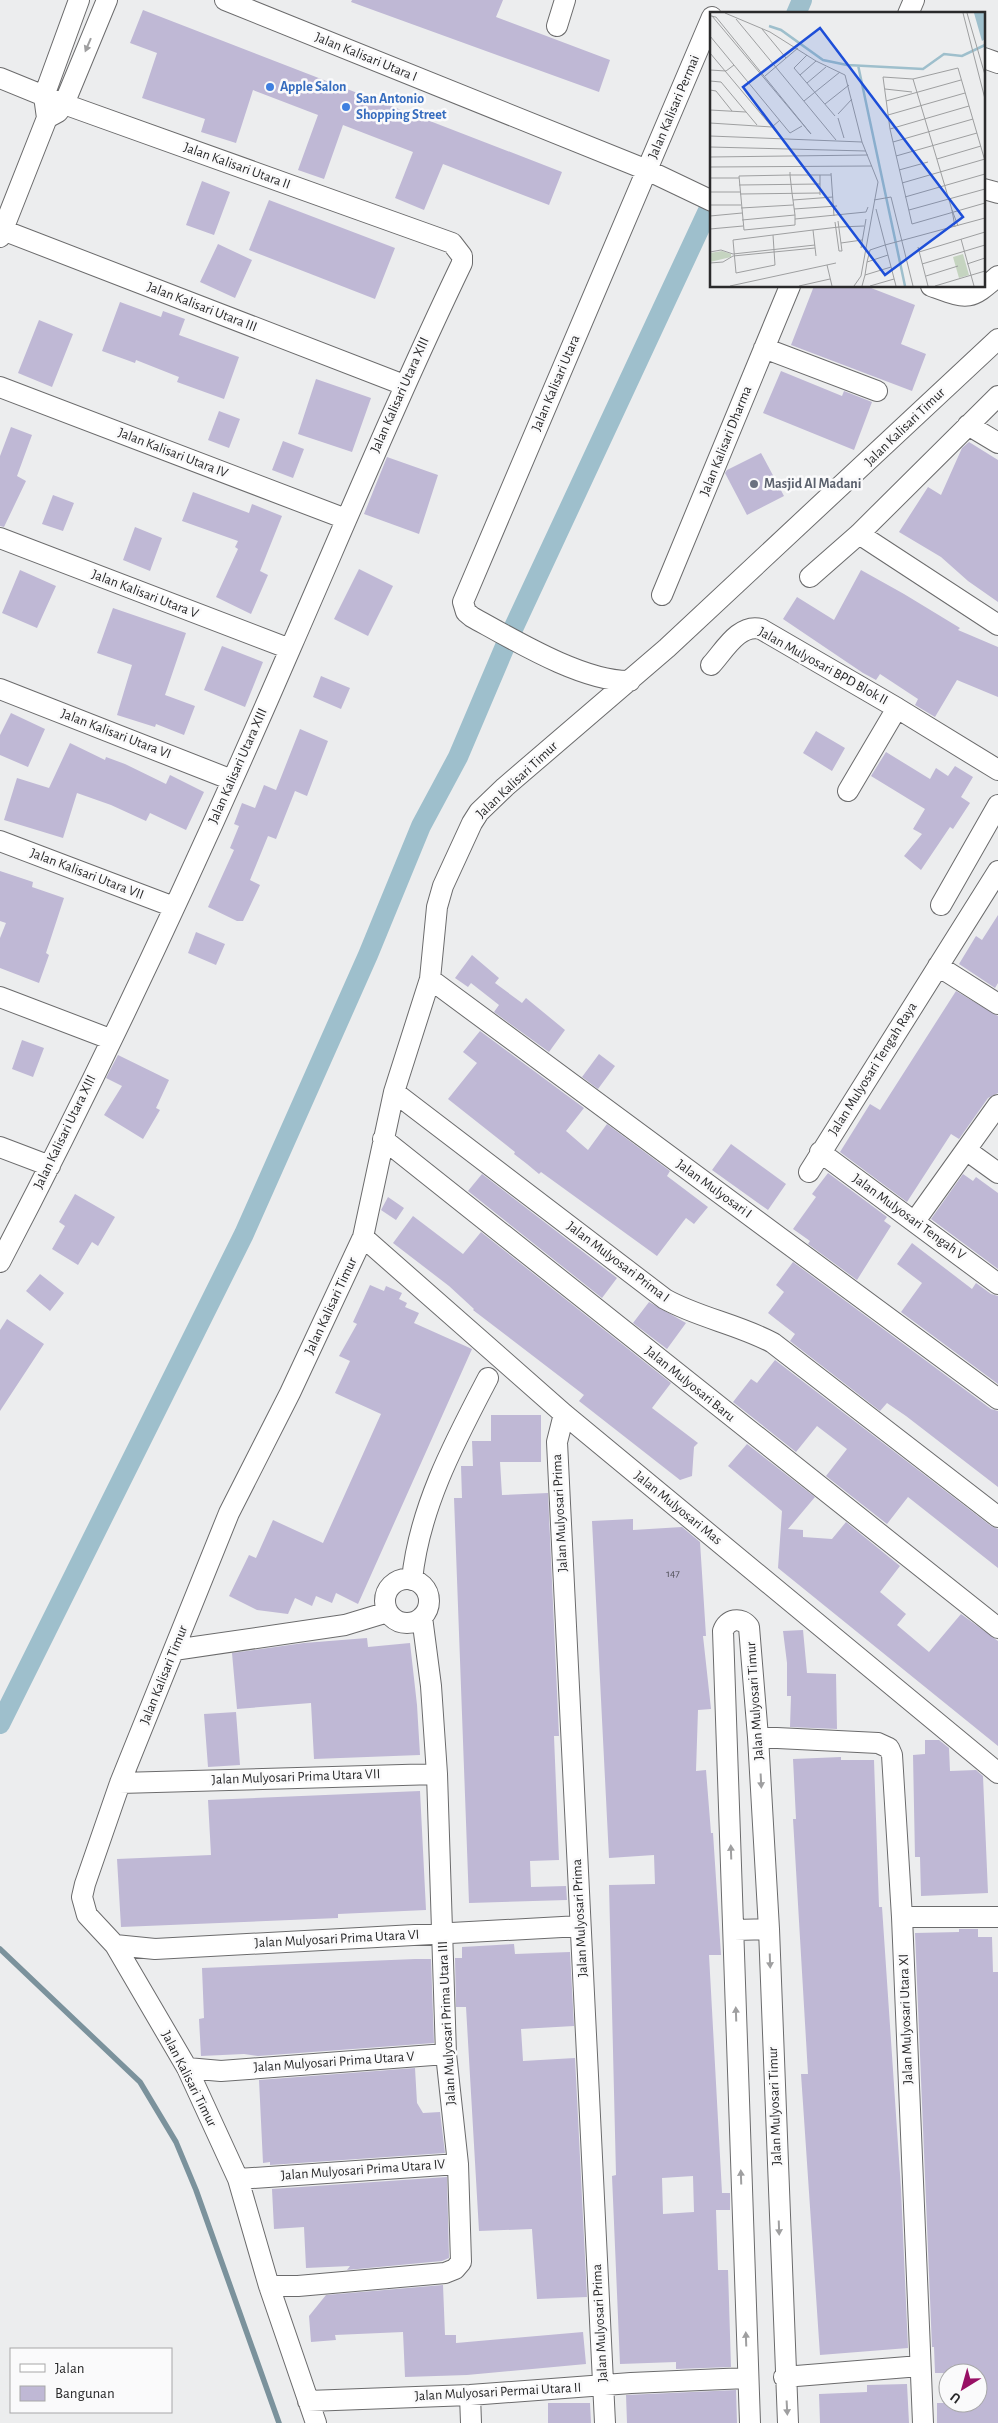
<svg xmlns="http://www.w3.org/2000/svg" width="998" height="2423" font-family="'Alegreya Sans',sans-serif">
<rect width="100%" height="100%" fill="#ecedee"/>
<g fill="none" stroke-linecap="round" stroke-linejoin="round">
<!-- stream -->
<path stroke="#7b929c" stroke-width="5.5" d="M0,1949L140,2082L176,2142L196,2190L279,2423"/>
<!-- canal -->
<path stroke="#9ebfcc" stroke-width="20" d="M796,14L802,0
M0,1724L244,1234L368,955L421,826L458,757L506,644L712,202"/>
</g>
<!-- building -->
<path fill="#bfb8d5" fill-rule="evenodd" d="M352,0H503L496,17L610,60L599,92L351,2Z
M143,10L562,172L549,205L443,164L424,210L395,198L413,152L343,125L324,179L298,170L318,115L253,90L236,143L201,132L205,119L142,98L157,53L130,43Z
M202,181L230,192L214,235L186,225Z
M269,200L395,248L375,299L249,250Z
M218,244L252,260L235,298L200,282Z
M814,286H866L915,305L901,344L926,354L912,391L791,345Z
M120,302L161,317L163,311L185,319L179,335L239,357L224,399L177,382L179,377L136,360L135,363L102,351Z
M39,320L73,334L52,387L18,373Z
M781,371L842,396L844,391L872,402L854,450L763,413Z
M316,379L371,398L352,452L298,434Z
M219,411L240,419L229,448L208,440Z
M11,427L32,435L17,476L26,481L4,527L0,526V456Z
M283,441L304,449L293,478L272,470Z
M969,442L998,460V602L968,581L941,557L899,532L928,487L941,495L962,448Z
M761,453L784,496L747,515L725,473L727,470Z
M387,457L438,475L419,534L364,514Z
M193,492L249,513L252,504L282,516L260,571L268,575L251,614L216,597L238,549L235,547L238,541L182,521Z
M53,495L74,503L63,531L42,524Z
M135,527L162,538L150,571L123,560Z
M359,569L393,586L368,636L334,619Z
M20,570L56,586L37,628L2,613Z
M861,570L904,594L960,628L958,630L998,647V697L957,680L935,717L915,705L918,699L880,674L876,680L863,673L783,619L797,597L834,620Z
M113,608L186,633L165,695L195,706L184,735L156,724L155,727L117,715L132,665L97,653Z
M222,646L263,662L245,707L204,690Z
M321,676L350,688L341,709L313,697Z
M11,713L45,729L28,767L0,755V735Z
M300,729L328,741L307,796L295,791L276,839L268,836L250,880L260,885L243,921H237L208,907L234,850L230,848L239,826L234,824L242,803L255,808L264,785L276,790Z
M816,731L845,748L832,771L803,753Z
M70,743L105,760L106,757L125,764L166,784L170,775L204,792L186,830L150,813L146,821L111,805L77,793L63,838L4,820L17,778L49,788Z
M886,752L930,779L936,768L948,776L955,766L973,777L961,797L970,803L953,829L950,827L921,870L904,856L922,834L913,829L925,809L871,776Z
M0,871L33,882L32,887L64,898L46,953L49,955L39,983L0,968V938L6,923L0,921Z
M998,915V983L995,988L959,964L976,936L982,940Z
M196,932L225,944L216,965L188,953Z
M472,955L499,978L495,983L522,1003L526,998L565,1030L549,1052L494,1012L499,1005L471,983L468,987L455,978Z
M956,991L998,1016V1093L988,1098L959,1139L951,1134L907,1202L840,1152L870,1104L880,1110Z
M480,1031L584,1108L566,1131L588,1150L607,1124L670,1171L667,1176L708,1207L694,1224L686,1218L657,1256L541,1172L539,1174L527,1164L514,1154L515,1152L448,1099L477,1063L463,1052Z
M22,1040L44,1048L33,1077L12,1069Z
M599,1054L615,1066L598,1089L582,1077Z
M118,1055L169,1080L156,1108L160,1110L143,1139L104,1115L122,1086L106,1078Z
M731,1144L786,1184L768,1210L712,1170Z
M828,1173L887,1217L884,1221L891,1226L857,1280L808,1244L810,1241L793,1229L816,1197L812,1194Z
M482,1174L617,1278L602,1298L468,1191Z
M963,1174L973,1181L976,1177L998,1193V1269L931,1219Z
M75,1194L115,1217L98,1246L92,1242L78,1265L52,1249L65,1226L59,1222Z
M388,1197L404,1208L396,1220L381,1210Z
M413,1216L463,1254L481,1232L671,1383L652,1408L698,1443L694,1447L692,1476L680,1480L579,1401L584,1395L473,1310L474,1309L449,1286L393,1243Z
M912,1243L972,1289L976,1283L991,1294L998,1296V1384L901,1312L922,1283L897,1264Z
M793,1262L991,1409L998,1411V1487L906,1416L887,1403L880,1411L790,1341L795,1334L768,1313L784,1292L776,1285Z
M40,1274L64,1293L50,1311L26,1291Z
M370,1285L384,1291L386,1286L402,1293L399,1299L407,1303L405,1307L419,1313L414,1323L472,1349L358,1604L336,1593L332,1603L316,1596L312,1606L295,1598L288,1614L257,1610L229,1596L249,1555L256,1558L273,1520L323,1543L381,1414L335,1393L350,1361L339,1356L357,1324L353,1322Z
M649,1302L686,1323L667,1349L633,1323Z
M7,1319L44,1344L0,1411V1330Z
M775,1360L991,1526L998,1529V1568L908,1497L887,1524L826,1476L847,1449L817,1426L796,1452L733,1402L751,1379L757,1383Z
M491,1415H541V1462H500L502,1495L548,1493L559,1736H554L559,1860L530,1861L531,1887L566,1886L567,1900L469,1903L454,1498H462L461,1466H473L472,1441H491Z
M747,1444L815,1497L788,1529L803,1530V1537L832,1539L846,1522L900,1566L880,1592L906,1614L897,1625L929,1652L961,1614L998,1641V1746L778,1568L782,1511L728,1466Z
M633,1519V1530L682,1527L700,1542L706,1636H703L711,1709L698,1710L696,1771L706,1770L711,1833H713L721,1955H709L722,2193H730V2210H716L718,2270H728L731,2367L676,2369V2362L620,2364L612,2176L616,2175L609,1885L655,1884L654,1855L609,1858L592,1521ZM693,2176L694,2212L663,2214L662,2178Z
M803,1630L807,1673L836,1674L837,1729L790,1727L791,1696H787V1663L783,1631Z
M367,1638L368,1647L410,1643L417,1705L420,1755L314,1759L311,1703L237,1709L232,1653L304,1643Z
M236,1712L240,1765L208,1767L204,1714Z
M925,1740H939L949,1748L950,1771L976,1770L983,1776L988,1893L921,1896L920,1857H915L913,1755L925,1754Z
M841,1757V1760H874L879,1907H882L901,2189L908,2348L820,2355L801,2074H808L793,1819H796L793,1759Z
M420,1791L426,1910L338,1914V1918L121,1927L117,1859L211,1855L208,1800Z
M959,1929H978V1937H992L993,1972H998V2423H937V2403H980L979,2373H935L934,2347H932L915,1933L959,1932Z
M514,1944L515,1954L570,1952L574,2026L521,2029L523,2061L575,2058L587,2297L537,2299L532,2229L479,2231L466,2007H456L455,1958H462V1947Z
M415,1959H431L434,2043L258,2056L244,2054L201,2056L199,2019L204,2018L202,1968Z
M415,2068L417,2103L423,2113L440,2112L445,2153L270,2165V2162L263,2163L259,2080Z
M447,2177L449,2258L442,2261L347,2270L350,2266L306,2268L304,2227L274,2229L272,2189Z
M443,2285L445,2335H456V2343L583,2332L586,2364L467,2375L405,2377L403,2332L335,2335L336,2340L311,2342L309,2316L326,2295Z
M907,2384L909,2423H820L819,2394L867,2392V2385Z
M736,2390L737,2423H627L626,2395Z
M548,2403H590L591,2423H548Z"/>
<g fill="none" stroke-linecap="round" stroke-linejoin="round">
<!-- minor casing -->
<g stroke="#6b6b6c" stroke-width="22">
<path id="minor" d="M79,0L44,96L47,118L58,112L64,104L107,0
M225,0L647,170L712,201
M908,14L914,0
M557,26L565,0
M984,58L998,63
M0,78L64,104L452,243L462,256V263C401,390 347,519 291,647C201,855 105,1062 0,1262
M984,189L998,193
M0,229L404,385
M0,237L47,118
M931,286C967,299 969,302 998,276
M764,348L877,391
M0,387L346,519
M968,425L998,443
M859,534L998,625
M0,538L290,649
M810,577L859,534L998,396
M662,595L790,286
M711,665C724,651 739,623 761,629L897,708L998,770
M630,681C583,682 514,640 472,617L466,612L463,602L712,17
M0,689L232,780
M848,791L897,708
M0,841L174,907
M941,905L998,805
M938,966L998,1004
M430,979L998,1399
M0,997L110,1039
M394,1092L665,1299C699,1318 738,1324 773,1343L998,1517
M383,1139L998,1628
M0,1147L50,1166
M966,1150L998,1173
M820,1152L998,1284
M809,1172L998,871
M915,1221L998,1105
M363,1237L564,1414L998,1773
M564,1414L557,1442L605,2423
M385 1601a22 22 0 1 1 44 0a22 22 0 1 1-44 0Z
M412,1580C419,1508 455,1441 488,1378
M174,1650L345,1625L388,1612
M758,1737L878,1743L889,1748L892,1755L902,1917L923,2423
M120,1783L437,1774
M902,1917H998
M734,1930L769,1929
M115,1945L155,1949L580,1926
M187,2068L221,2071L446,2054
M238,2179L458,2164
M269,2286H298L445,2273L455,2269L461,2262L458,2164L446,2054L437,1774L431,1686L422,1617
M784,2377L920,2366
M470,2395L471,2423
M308,2401L470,2395L631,2383L747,2378
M316,2423L269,2286L238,2179L187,2068L115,1945L87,1915L82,1897L85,1884L120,1783L229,1513L290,1393L363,1237L394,1092L430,979L437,907L443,886L472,823L479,812L505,787L667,648L998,339
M750,2423L723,1631C727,1619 741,1616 749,1627L758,1737L769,1929L788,2423"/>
</g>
<!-- minor -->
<use href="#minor" stroke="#fff" stroke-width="20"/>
</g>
<!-- one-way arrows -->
<defs><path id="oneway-solid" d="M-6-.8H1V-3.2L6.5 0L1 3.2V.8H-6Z" transform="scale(1.25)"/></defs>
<g fill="#9f9fa0">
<use href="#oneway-solid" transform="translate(88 45) rotate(113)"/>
<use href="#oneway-solid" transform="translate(761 1781) rotate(87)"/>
<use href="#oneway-solid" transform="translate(731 1852) rotate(-92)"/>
<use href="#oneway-solid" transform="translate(770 1961) rotate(88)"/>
<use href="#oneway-solid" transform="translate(736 2014) rotate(-92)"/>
<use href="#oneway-solid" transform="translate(741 2177) rotate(-92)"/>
<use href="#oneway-solid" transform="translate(779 2228) rotate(88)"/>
<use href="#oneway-solid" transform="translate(746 2339) rotate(-92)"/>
<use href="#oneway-solid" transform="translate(787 2408) rotate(87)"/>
</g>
<!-- markers -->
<g fill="#3f7fe0" stroke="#fafafb" stroke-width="2">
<circle cx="270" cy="87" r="5"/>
<circle cx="346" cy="107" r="5"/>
</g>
<circle fill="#6b7280" stroke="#fafafb" stroke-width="2" cx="754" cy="484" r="5"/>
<g text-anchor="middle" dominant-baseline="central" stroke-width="5" stroke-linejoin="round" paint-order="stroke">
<!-- number labels -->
<g font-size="11" fill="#4f4e56">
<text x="673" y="1573">147</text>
</g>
<!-- street labels -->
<g font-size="14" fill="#2a2a2b" stroke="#fafafb">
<text transform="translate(366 57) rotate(22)">Jalan Kalisari Utara I</text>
<text transform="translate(674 107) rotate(-67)">Jalan Kalisari Permai</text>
<text transform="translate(237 166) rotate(20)">Jalan Kalisari Utara II</text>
<text transform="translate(202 307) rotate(21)">Jalan Kalisari Utara III</text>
<text transform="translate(556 383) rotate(-67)">Jalan Kalisari Utara</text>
<text transform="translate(400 395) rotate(-66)">Jalan Kalisari Utara XIII</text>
<text transform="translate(905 427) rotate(-44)">Jalan Kalisari Timur</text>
<text transform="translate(726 441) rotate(-68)">Jalan Kalisari Dharma</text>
<text transform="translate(173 453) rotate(21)">Jalan Kalisari Utara IV</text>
<text transform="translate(145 594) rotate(21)">Jalan Kalisari Utara V</text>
<text transform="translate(823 666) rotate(29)">Jalan Mulyosari BPD Blok II</text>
<text transform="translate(116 734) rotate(21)">Jalan Kalisari Utara VI</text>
<text transform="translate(238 766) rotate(-66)">Jalan Kalisari Utara XIII</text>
<text transform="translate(517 780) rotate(-43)">Jalan Kalisari Timur</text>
<text transform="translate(87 874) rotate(21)">Jalan Kalisari Utara VII</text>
<text transform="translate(873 1069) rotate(-58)">Jalan Mulyosari Tengah Raya</text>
<text transform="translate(65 1132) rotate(-64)">Jalan Kalisari Utara XIII</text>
<text transform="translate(714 1189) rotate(36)">Jalan Mulyosari I</text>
<text transform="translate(909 1217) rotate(36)">Jalan Mulyosari Tengah V</text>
<text transform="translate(618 1262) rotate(37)">Jalan Mulyosari Prima I</text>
<text transform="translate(331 1306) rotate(-65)">Jalan Kalisari Timur</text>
<text transform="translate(690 1384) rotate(39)">Jalan Mulyosari Baru</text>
<text transform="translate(678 1508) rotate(39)">Jalan Mulyosari Mas</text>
<text transform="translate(560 1513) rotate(-93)">Jalan Mulyosari Prima</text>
<text transform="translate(164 1675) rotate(-68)">Jalan Kalisari Timur</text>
<text transform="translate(755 1701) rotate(-94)">Jalan Mulyosari Timur</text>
<text transform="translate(296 1777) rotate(-2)">Jalan Mulyosari Prima Utara VII</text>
<text transform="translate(580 1918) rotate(-93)">Jalan Mulyosari Prima</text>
<text transform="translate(337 1939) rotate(-3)">Jalan Mulyosari Prima Utara VI</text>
<text transform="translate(906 2019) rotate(-92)">Jalan Mulyosari Utara XI</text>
<text transform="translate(447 2023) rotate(-93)">Jalan Mulyosari Prima Utara III</text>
<text transform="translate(334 2062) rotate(-4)">Jalan Mulyosari Prima Utara V</text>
<text transform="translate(189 2079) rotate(63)">Jalan Kalisari Timur</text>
<text transform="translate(775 2106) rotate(-92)">Jalan Mulyosari Timur</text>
<text transform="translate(363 2170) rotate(-4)">Jalan Mulyosari Prima Utara IV</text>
<text transform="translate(600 2323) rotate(-93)">Jalan Mulyosari Prima</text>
<text transform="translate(498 2392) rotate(-3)">Jalan Mulyosari Permai Utara II</text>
</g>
<!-- shop labels -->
<g font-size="14" font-weight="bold" fill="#366cbe" stroke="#fafafb" text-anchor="start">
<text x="280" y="87">Apple Salon</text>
<text x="356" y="99">San Antonio<tspan x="356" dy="16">Shopping Street</tspan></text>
</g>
<!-- worship labels -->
<g font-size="14" font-weight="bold" fill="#5b616d" stroke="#fafafb" text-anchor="start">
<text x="764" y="484">Masjid Al Madani</text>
</g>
</g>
<!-- overview -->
<g transform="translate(710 12)">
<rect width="275" height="275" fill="#ecedee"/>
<path d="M12,239L21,242V245L0,250V241ZM253,242L259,263L249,266L243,245Z" fill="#c5d4c0"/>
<path d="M264,1H275V27L272,29Z" fill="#9ebfcc"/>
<path fill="none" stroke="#9ebfcc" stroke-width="2.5" d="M59,14L71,18L113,48L137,53L213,57L234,42L252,44L275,33M148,53L195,274"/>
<path fill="none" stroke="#9e9fa0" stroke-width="1" d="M15,1L60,20L106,49L135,63L152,130L168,170L151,264L144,274M253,1L275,87M257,1L275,63M0,4H2L5,5H6L101,122L2,4M26,7L126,128M52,17L76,46M0,24L80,121L92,114M0,41L67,121M97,43L84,56L125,104M0,58L16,59L24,53M90,63L106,49M55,64L88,36M203,67L242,198M0,69L11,70L47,113M97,71L116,55M175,77L202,80M0,78L6,79L22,99M94,89L130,60M176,89L251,68M115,92L139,73M0,98L36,100M128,102L142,87M178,103L255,81M128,106L134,126M0,111L62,115L70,108M180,117L259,94M0,124L152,130M183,130L263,107M0,135L156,139M186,144L267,121M0,145L158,143M227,147L271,134M275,149L248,56L203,67L173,65L180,117L202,212L275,191M0,155L162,154M189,158L218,150M80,160V163L82,181L85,203V213L34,218L29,164L80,163H121M121,161L124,204M110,163V183M0,166H29M192,171L275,147M29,173L110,172M0,180H30M30,182L110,181M195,185L275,162M83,188L123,185M164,188L181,185L203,274M0,193H31M31,196L83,193M84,197L127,194M166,197L186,274M199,198L275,177M0,204L32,201M85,207L156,200L158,195M32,208L85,203M125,210L129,239H132L128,209M245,215L242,198L248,214M0,217L33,214M103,218L106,244M63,223L65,253L26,261L23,228L103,218L129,215L154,214M251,227L264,274M131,231L152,228M175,233L275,206M208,235L218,274M151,236L156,207M0,240L11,238L23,242L105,233M209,240L275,220M157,250L160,238L175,233M0,251L13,250L23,244L105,236M212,252L275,233M257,252L275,246M117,253L122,274M155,263L157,250L178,243M216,264L248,254M20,274L126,251M89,274L120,267M152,274L155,263L181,255M160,274L184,267M225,274L275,259"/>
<path fill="#1d4ed8" fill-opacity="0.15" stroke="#1d4ed8" stroke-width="2.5" d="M110,16L253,205L175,263L33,75Z"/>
<rect width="275" height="275" fill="none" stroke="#2a2a2b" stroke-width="2.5"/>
</g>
<!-- legend -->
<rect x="10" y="2348" width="162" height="65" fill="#fafafb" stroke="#a7a7a8"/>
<rect x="20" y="2364" width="25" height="8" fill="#ffffff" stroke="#a7a7a8"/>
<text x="55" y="2373" font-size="15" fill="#2a2a2b">Jalan</text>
<rect x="20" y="2386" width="25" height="15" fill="#bfb8d5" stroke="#a7a7a8"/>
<text x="55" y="2398" font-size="15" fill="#2a2a2b">Bangunan</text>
<!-- north arrow -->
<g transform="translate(963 2388) rotate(217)"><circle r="24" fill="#fafafb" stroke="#a7a7a8"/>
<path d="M0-4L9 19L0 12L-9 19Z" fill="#981065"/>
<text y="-8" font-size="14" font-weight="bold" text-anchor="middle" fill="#2a2a2b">U</text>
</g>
</svg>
